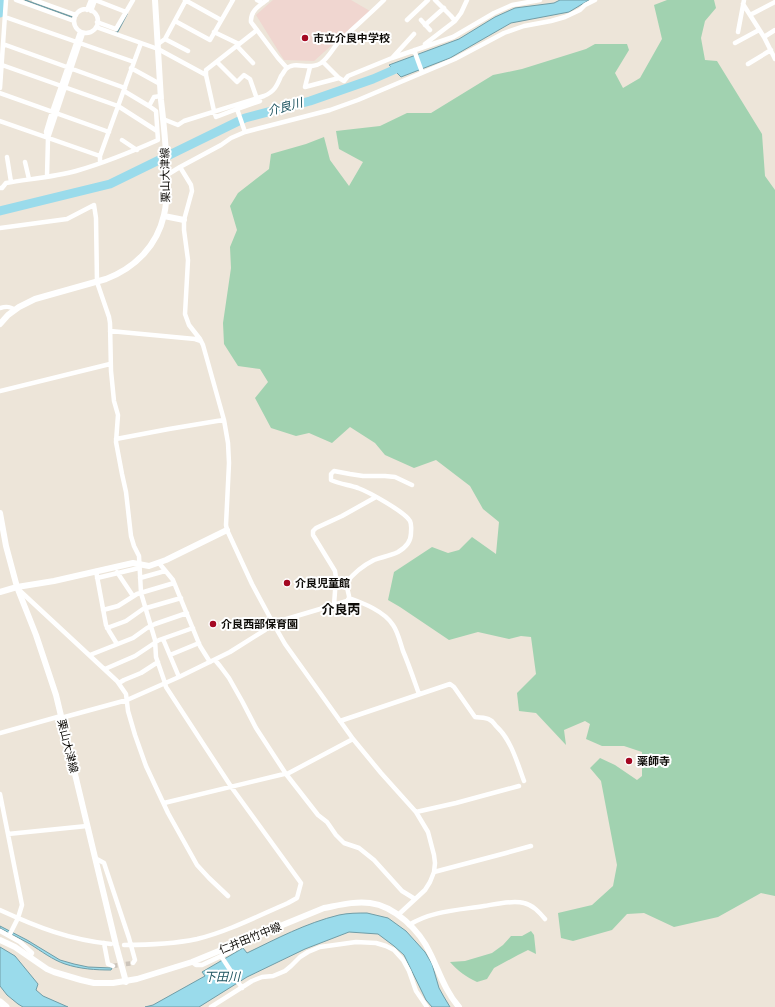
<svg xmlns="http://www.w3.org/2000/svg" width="775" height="1007" font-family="'Asap Condensed','Noto Sans JP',sans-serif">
<rect width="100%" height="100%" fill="#ede5d9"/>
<!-- education -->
<path fill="#f0d6d0" d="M273,0H351L370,11L314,61L284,60L256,15Z"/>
<!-- green -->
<path fill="#a1d2b0" d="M667,0H714L716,8L705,21L701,38L705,60L717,61L762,134L765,176L775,190V896L761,893L718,917L674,927L644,913L627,914L612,930L573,941L561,938L558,913L592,905L613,886L617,865L601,781L590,768L600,758L615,765L637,780L642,776V752L624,746H602L586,739L590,724L585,721L564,730L566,745L536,713L519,711L517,693L536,674L531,637L521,636L509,639L478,632L449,640L400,607L388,600L394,572L432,547L448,553L459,550L472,537L496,554L499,522L483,509L470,486L436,460L414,468L385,455L375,443L350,427L332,443L309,433L296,436L271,428L255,398L268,382L260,369L238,366L224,344L223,323L231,268L230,247L237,230L230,206L238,193L269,169L271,154L306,144L324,137L330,160L349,186L363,162L339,149L336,131L380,126L407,113H431L493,75L522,69L586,49L595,44H627L629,50L615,73L623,88L640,78L662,39L654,5Z
M531,931L534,935L536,954L528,950L518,955L494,968L487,979L477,982C466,977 458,971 450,962L465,961L492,953L503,945L511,936H522Z"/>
<!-- water -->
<path fill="#9adbeb" stroke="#709da7" d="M560,0H589L569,12L511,23L450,58L401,77L389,65L459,39L495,17L515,8L554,3Z
M367,913L388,918L406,931L425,952L432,964L439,988L444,997L450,1007H432L426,1000L404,955L394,946L378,934L349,932L305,949L247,977L199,1007H145L153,1005L205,976L202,972L243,948L247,953C276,939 306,923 339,915C348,913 358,913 367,913Z
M0,926L27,940L60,960L74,964L88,967L112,968L111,970C95,970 80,969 65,964C53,960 41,951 30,944C20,939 10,933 0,928Z
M0,947L15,956L38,984L36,990L43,996L68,1007H23L18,1004L7,995L0,986Z"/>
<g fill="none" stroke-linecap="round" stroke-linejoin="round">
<!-- stream -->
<path stroke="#709da7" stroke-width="1.5" d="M25,0L72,17
M116,32L117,33L127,14"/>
<!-- river -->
<path stroke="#9adbeb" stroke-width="9" d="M0,13L1,0
M0,211L110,184L245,118L310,101L373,79L405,65"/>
<!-- street-tunnel -->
<path stroke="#ccc4ba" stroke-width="4.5" stroke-dasharray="4.5 2" stroke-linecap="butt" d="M113,966L133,963"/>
<!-- street -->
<path stroke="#fff" stroke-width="4.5" d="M16,0L74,21
M34,0L76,15
M95,0L126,12
M185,0L221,20
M257,0L263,3
M267,0C259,6 250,11 251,22L278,58L287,68
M435,0L451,16L455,21
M743,4L764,37L775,59
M74 21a12 12 0 1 1 24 0a12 12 0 1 1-24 0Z
M87,10L91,0
M91,11L95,0
M750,15L775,2
M5,17L134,62
M407,20L428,0
M421,20L430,30
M175,21L210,40L233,0H232
M97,22L116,29L133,0
M425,25L444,8
M96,27L158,49L206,75
M214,32L239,44
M738,32L744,0
M764,37L775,30
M165,39L188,51
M735,43L759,30
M3,44L125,88
M158,44L165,39L186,0
M425,44L455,21L461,13L467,0
M237,46L253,63
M414,50L422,72
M393,57L414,34
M217,62L237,82L244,75L250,79L257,99
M323,62L339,78
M748,64L771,50
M2,65L118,106L157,131
M310,67L305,87L339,78L344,81L348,76L392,58L453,37L494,13L512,5L540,0
M131,68L160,84
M0,88L6,0
M124,91L149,106
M0,93L109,132
M237,109L260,101
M163,119L178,125L184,121L264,96C274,92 277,86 281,76C283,74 284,71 286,69C295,60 309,71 321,63C328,58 332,50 337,44C352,29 369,15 384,0
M0,121L100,156
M245,132L237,109L216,117L214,111L206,75V70L257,30
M48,138L46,132L52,112L80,32
M122,140L137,150
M7,157L11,182
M25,162L29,179
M100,163V156L134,62L141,43
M167,175L180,167
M47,176L48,138L83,33
M0,188H2L6,183C29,179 54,177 76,171C104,163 131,152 158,140L156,111L149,106L154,97L161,96
M0,228L67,219L94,205L96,218L97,282L109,317L110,323L111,371L114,401L118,415L116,442L122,474L126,492L131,536L134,546L139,556L141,593L155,640L156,657L165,683L166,687L232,788L301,883L297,898L288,903C260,915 227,932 197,939C173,944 149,945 124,945
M0,308C6,306 10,306 15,310
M110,331L195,339L201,341
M0,391L110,364
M116,439L169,429L217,421L224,420
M159,563L173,580L200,646L210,662
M96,571L106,625L109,631L117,644
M117,572L133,596
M97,578L139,568
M140,578L165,571
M18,589L117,681L126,694L128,711L135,735L146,766L168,813L197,865L209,878L228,896
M349,598V596L346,583C353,574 364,565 374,560C382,557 390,556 398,552C405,548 411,542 411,533C411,529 412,525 410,521C405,512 369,492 358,488C349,485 340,484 331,480V474L334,471L350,474L363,476H385L395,477L412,485
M349,598C363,603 384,611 393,625C398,632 400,642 403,651C409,665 414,680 419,694
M334,605L336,578L335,571L313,535V531L316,528L342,516L376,497
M103,610L118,606L137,594L174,583
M107,628L126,621L143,609L181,598
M163,639L179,677
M90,655L133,638L147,628L155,624L187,613
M170,655L199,643
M215,660L220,666L229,678L242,701L256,728L286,774L318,815L327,822L336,835L344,843L359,848L374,860L402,891L415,899
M105,669L135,656L159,640L193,628
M119,683L124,680L141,673L158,662
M61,718L127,700L179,677L230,652L265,630L273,623L347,601L349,598
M340,721L450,684L454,687L475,717C479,718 486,717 490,720C493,721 494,724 497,727C511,740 517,762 524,781
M0,733L61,716
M0,794L22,905L18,918L9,936
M164,803L284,774H287L353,739
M416,812L456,803L519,786
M8,834L87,826
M95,858L104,863L129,938L135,960L133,963
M434,872L506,853L531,846
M0,910C37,927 70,940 111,944
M398,915L425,890L430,882L434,872L435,863L434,855L428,832L416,812L381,773L353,739L285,644L273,623L252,584L227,530L226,525L229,463L228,443L224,420L203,345L200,339L189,325L185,314L188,260L184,230V220L192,191L191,185L180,167L221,145L231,138L245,132L330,110L358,100L455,59L504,33L524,26L551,21L565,17L580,10L585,5L595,0
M409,925C431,911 459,910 484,906C496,904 512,900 524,903C533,905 539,912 545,919
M0,931L20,942L32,953L30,957
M104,943L108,964L113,966
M221,956L242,988
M192,962L196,965H202L234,950L240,943
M211,1007L252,981L262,977L273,976L285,971L291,966L300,957L308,952L320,947L356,942L376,943L386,946L394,950L403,960L409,971L416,991L427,1007"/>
<!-- secondary -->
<path stroke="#fff" stroke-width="6" d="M164,216L184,220
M0,324L8,315L19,307L35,299L106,279C135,268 157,246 164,215C167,203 167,191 167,179C167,152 164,126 161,100C159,67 157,33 155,0
M0,513L6,546L17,587L36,635L56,695L116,945L126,982
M0,592L17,587L54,581L133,563L149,566L166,560L227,530
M0,940L15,947L47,969L54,972L81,980L94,983H113L137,979L192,962L324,908C340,905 355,901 370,903C395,906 420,931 430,953C439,971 445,991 459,1007"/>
<!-- primary -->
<path stroke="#fff" stroke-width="7" d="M0,1002L6,1007"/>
</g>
<!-- markers -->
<g fill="#a40822" stroke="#fff" stroke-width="1.5">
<circle cx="305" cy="38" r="4"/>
<circle cx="287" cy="583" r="4"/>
<circle cx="213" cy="624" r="4"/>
<circle cx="629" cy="761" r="4"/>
</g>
<g text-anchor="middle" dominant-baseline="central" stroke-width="4" stroke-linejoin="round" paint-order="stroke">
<!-- poi labels -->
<g font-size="11" font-weight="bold" fill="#0e0c08" stroke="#fff" text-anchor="start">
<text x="313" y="38">市立介良中学校</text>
<text x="295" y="583">介良児童館</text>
<text x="221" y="624">介良西部保育園</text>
<text x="637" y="761">薬師寺</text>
</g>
<!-- street labels -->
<g font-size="11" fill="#0e0c08" stroke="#fff">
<text transform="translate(165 175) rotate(-91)">栗山大津線</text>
<text transform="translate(68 746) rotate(76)">栗山大津線</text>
<text transform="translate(250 938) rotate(-22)">仁井田竹中線</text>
</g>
<!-- water labels -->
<g font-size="12" font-style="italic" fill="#1b525e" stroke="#fff">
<text transform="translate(285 107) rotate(-15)">介良川</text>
<text x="222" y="977">下田川</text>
</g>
<!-- quarter labels -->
<g font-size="13" font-weight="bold" fill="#0e0c08" stroke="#fff">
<text x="341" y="609">介良丙</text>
</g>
</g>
</svg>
